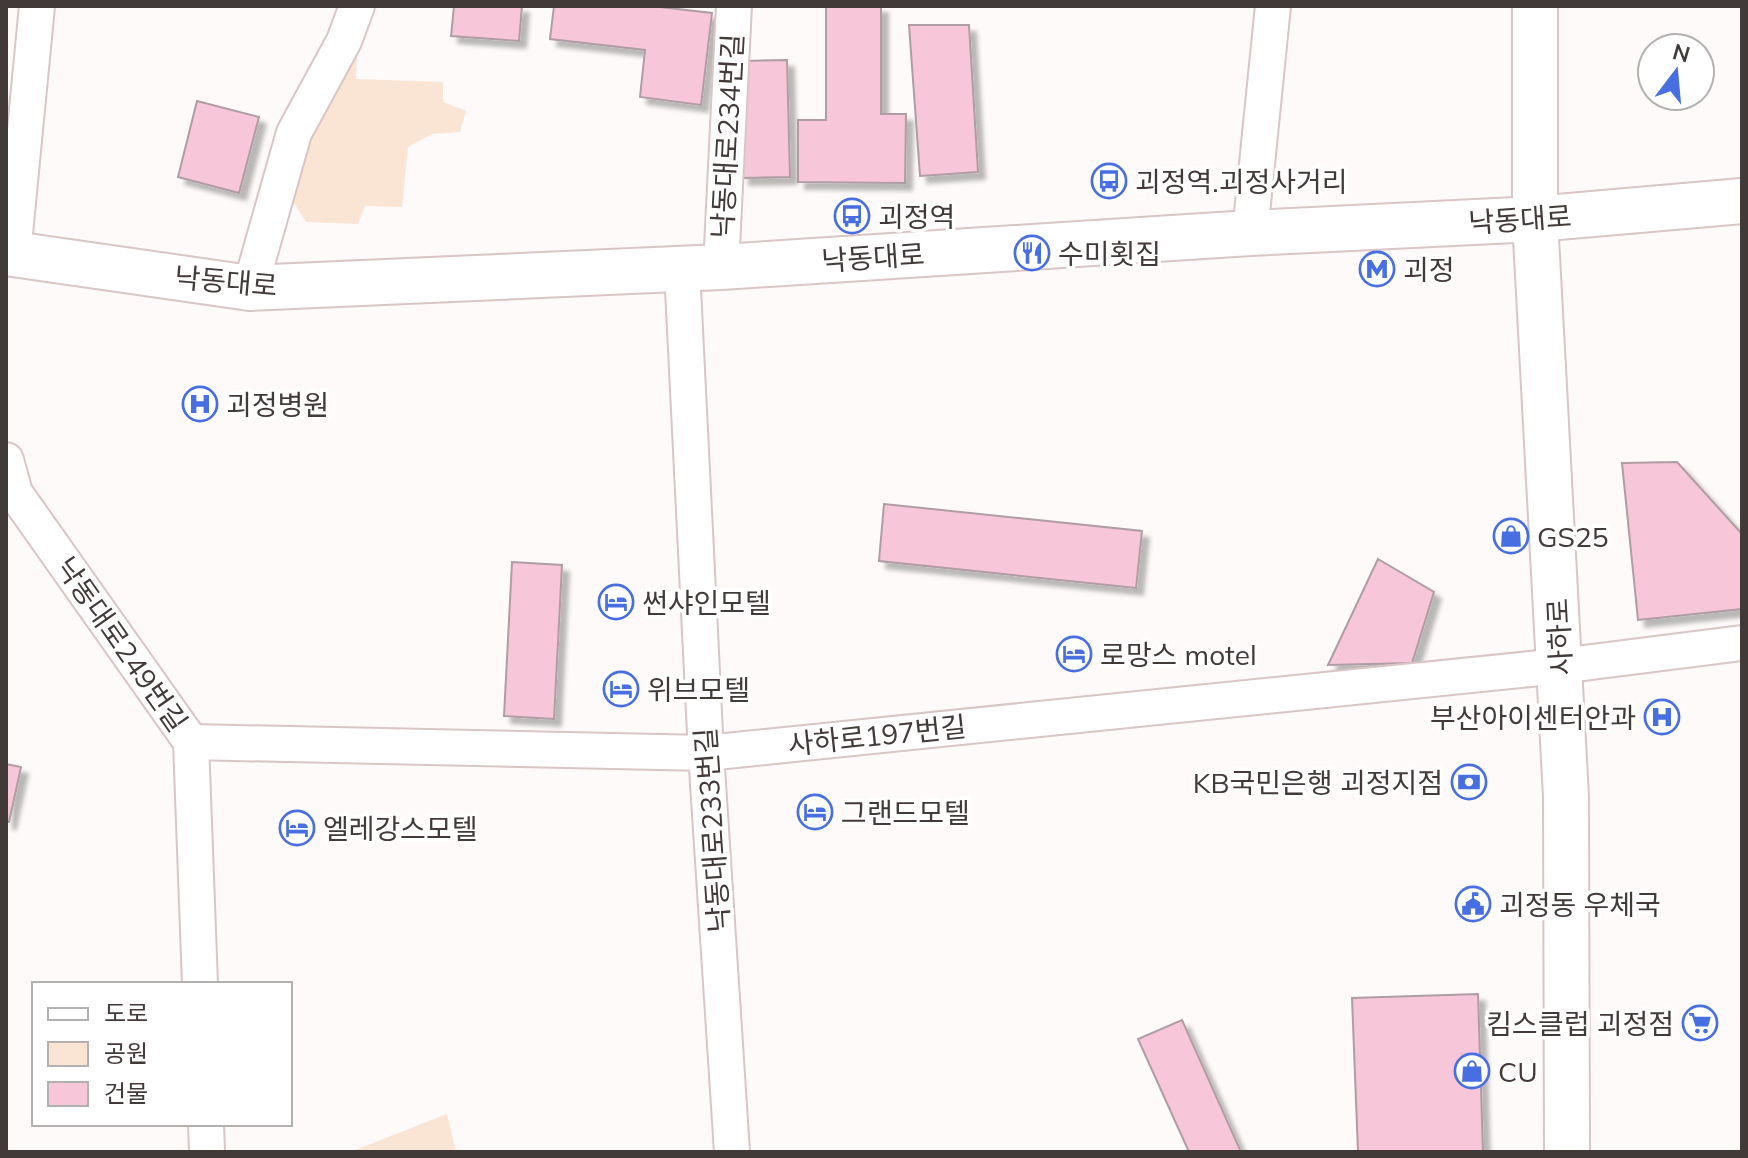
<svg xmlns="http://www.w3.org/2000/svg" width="1748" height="1158" font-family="Mulish,'Noto Sans KR',sans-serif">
<defs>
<filter id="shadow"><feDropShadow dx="7" dy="7" stdDeviation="2" flood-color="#0004"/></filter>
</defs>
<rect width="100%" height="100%" fill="#fefafa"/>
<!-- green -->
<path fill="#fae4d3" d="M348,56L357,57L356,79L443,82V102L466,111L460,132L432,134L408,147L402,207L365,206L358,224L306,222L292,200L316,114Z
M447,1114L456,1152H350Z"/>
<!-- building -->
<path fill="#f7c6d8" stroke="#b09da4" stroke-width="2" filter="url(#shadow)" d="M454,6H522L519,41L451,36Z
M554,6H651L712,13L701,105L640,97L645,50L550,39Z
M826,6H881V114H906L905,183L798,182V120H826Z
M909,25H969L978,172L920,176Z
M787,60L790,177L742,178L741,61Z
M197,101L259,117L239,193L178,177Z
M1677,462L1742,534V609L1638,620L1622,463Z
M884,504L1142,531L1136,588L879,561Z
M1378,559L1434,592L1412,663L1328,665Z
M512,562L562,565L554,719L504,716Z
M6,764L21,767L9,822H6Z
M1478,994L1483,1152H1358L1352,998Z
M1182,1020L1241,1152H1189L1138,1039Z"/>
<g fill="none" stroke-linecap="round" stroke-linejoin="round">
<!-- street casing -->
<g stroke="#dac5c6" stroke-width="38">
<path id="street" d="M1250,233L1273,6
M13,254L37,6
M721,267L734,6
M682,269L706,753L732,1152
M250,288L294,133L344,41L357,6
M6,460L15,493L191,742L200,984
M191,742L706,753L1560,666L1742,643
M206,1124L207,1152"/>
</g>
<!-- secondary casing -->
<g stroke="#dac5c6" stroke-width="48">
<path id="secondary" d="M1535,6V219L1566,797L1567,1152"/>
</g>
<!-- primary casing -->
<g stroke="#dac5c6" stroke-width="48">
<path id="primary" d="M6,253L250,288L721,267L1250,233L1535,219L1742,201"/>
</g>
<!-- street -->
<use href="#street" stroke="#fff" stroke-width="34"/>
<!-- secondary -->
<use href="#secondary" stroke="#fff" stroke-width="44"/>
<!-- primary -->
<use href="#primary" stroke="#fff" stroke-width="44"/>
</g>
<!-- icons -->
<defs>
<g id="bus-ring" transform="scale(1.8)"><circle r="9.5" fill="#fff" stroke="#486fe2" stroke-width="1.5"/><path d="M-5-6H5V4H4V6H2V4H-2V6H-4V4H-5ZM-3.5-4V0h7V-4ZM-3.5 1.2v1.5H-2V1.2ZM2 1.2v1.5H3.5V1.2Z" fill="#486fe2"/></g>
<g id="restaurant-ring" transform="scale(1.8)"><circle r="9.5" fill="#fff" stroke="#486fe2" stroke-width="1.5"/><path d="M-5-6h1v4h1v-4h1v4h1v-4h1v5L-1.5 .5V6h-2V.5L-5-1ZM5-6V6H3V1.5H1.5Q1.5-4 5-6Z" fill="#486fe2"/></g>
<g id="metro-ring" transform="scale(1.8)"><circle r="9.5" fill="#fff" stroke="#486fe2" stroke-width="1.5"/><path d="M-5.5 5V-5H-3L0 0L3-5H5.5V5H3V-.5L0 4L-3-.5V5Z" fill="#486fe2"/></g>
<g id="hospital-ring" transform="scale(1.8)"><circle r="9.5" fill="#fff" stroke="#486fe2" stroke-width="1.5"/><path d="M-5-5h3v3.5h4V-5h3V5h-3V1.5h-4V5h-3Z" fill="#486fe2"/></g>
<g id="shop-ring" transform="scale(1.8)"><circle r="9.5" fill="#fff" stroke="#486fe2" stroke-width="1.5"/><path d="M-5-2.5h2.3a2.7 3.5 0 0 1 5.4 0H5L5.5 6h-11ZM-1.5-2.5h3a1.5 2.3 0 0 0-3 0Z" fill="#486fe2"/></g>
<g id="hotel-ring" transform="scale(1.8)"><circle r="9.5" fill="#fff" stroke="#486fe2" stroke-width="1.5"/><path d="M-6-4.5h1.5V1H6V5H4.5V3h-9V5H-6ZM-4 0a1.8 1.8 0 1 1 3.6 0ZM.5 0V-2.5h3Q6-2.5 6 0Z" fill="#486fe2"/></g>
<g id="bank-ring" transform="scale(1.8)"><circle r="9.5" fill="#fff" stroke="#486fe2" stroke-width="1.5"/><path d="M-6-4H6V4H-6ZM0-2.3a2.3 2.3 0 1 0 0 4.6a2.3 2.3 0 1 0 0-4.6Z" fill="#486fe2"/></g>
<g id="civic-ring" transform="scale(1.8)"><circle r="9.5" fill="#fff" stroke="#486fe2" stroke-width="1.5"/><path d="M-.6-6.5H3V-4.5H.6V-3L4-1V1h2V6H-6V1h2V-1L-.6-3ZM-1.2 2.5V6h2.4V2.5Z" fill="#486fe2"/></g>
<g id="supermarket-ring" transform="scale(1.8)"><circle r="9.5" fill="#fff" stroke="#486fe2" stroke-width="1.5"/><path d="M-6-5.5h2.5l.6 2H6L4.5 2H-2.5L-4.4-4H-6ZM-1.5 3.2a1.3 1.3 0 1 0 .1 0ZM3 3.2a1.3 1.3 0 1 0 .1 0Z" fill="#486fe2"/></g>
</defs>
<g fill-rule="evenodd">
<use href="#bus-ring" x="1109" y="181"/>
<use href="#bus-ring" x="852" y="216"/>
<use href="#restaurant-ring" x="1032" y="253"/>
<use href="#metro-ring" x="1377" y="269"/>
<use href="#hospital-ring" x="200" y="404"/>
<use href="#shop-ring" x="1511" y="536"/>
<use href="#hotel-ring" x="616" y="602"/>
<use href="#hotel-ring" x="1074" y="654"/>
<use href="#hotel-ring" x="621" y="689"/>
<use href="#hospital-ring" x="1662" y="717"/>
<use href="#bank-ring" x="1469" y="782"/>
<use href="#hotel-ring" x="815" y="812"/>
<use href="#hotel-ring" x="297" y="828"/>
<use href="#civic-ring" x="1473" y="904"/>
<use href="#supermarket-ring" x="1700" y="1023"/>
<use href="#shop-ring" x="1472" y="1071"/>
</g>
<g text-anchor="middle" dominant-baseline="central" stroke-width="7" stroke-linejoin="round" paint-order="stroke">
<!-- street labels -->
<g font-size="28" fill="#423939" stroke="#fff">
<text transform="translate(727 136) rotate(-87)">낙동대로234번길</text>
<text transform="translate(1520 219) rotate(-4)">낙동대로</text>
<text transform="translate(873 257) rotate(-4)">낙동대로</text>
<text transform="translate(226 281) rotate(5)">낙동대로</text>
<text transform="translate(1559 637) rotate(-93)">사하로</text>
<text transform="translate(122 644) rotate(55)">낙동대로249번길</text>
<text transform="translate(877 735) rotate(-6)">사하로197번길</text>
<text transform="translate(712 830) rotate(-94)">낙동대로233번길</text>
</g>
<!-- poi labels -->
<g font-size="28" fill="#423939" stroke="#fff" text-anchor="start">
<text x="1135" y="181">괴정역.괴정사거리</text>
<text x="878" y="216">괴정역</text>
<text x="1058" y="253">수미횟집</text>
<text x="1403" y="269">괴정</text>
<text x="226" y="404">괴정병원</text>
<text x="1537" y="536">GS25</text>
<text x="642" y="602">썬샤인모텔</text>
<text x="1100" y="654">로망스 motel</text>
<text x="647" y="689">위브모텔</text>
<text x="1636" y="717" text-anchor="end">부산아이센터안과</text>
<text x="1443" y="782" text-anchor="end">KB국민은행 괴정지점</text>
<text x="841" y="812">그랜드모텔</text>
<text x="323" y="828">엘레강스모텔</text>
<text x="1499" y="904">괴정동 우체국</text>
<text x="1674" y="1023" text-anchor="end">킴스클럽 괴정점</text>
<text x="1498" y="1071">CU</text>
</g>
</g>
<!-- border -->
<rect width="1748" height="1158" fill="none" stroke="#423939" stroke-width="16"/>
<!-- legend -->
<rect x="32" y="982" width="260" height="144" fill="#ffffff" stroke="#b3b0b0" stroke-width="2"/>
<rect x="48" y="1008" width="40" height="12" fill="#ffffff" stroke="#b3b0b0" stroke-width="2"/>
<text x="104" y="1022" font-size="24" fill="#423939">도로</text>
<rect x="48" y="1042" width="40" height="24" fill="#fae4d3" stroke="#b3b0b0" stroke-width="2"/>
<text x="104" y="1062" font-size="24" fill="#423939">공원</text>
<rect x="48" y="1082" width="40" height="24" fill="#f7c6d8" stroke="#b3b0b0" stroke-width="2"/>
<text x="104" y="1102" font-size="24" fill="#423939">건물</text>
<!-- north arrow -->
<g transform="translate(1676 72) rotate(16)"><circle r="38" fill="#ffffff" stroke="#b3b0b0" stroke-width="2"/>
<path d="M0-6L14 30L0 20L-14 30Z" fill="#486fe2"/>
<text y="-12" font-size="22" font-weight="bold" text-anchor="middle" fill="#423939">N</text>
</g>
</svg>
